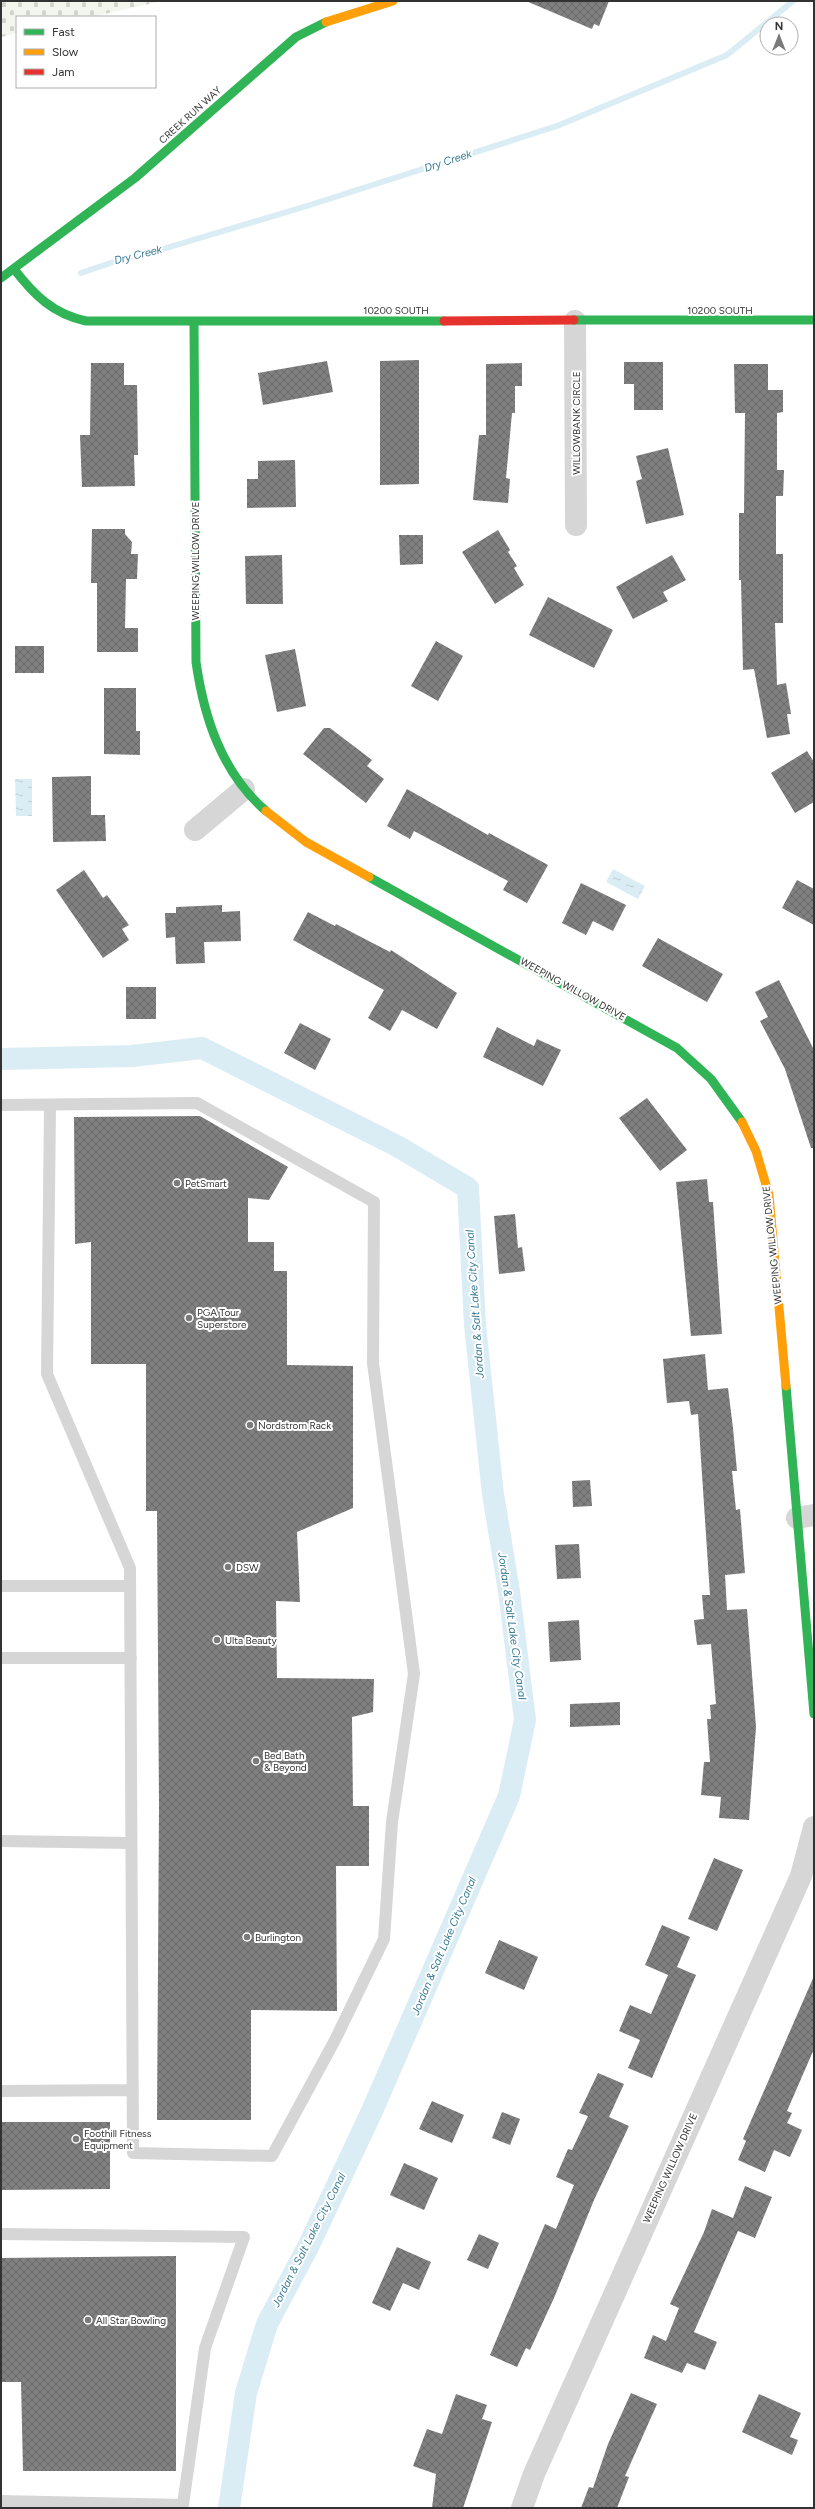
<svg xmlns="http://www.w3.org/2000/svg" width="815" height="2509" font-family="Figtree,sans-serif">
<defs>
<pattern id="cemetery-stones" width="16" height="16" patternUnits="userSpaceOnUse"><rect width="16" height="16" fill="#f3f6ee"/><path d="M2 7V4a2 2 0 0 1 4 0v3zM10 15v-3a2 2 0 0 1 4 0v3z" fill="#d1d3cd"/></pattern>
<pattern id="water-ripples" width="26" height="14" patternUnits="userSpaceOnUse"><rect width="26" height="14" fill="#dbedf4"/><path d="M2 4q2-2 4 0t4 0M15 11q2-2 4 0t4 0" fill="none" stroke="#bcccd2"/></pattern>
<pattern id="building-cross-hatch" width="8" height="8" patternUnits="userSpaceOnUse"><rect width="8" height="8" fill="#808080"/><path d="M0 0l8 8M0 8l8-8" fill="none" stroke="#696969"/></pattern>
</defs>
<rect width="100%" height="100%" fill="#fff"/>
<!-- cemetery -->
<path fill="url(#cemetery-stones)" d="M1,1H162L91,17H17V33L1,37Z"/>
<!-- water -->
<path fill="url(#water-ripples)" d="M15,779H32V816H16Z
M613,869L645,886L638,899L606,882Z"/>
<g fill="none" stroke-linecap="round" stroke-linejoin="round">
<!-- stream -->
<path stroke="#dbedf4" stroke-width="6" d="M81,273L125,258L163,249L310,205L557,126L727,55L793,1"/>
<!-- canal -->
<path stroke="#dbedf4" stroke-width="22" d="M1,1059L132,1056L202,1048L397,1146L468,1188L475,1325L493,1494L509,1591L525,1720L509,1796L372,2111L309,2245L267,2324L246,2393L229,2508"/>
</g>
<!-- building -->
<path fill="url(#building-cross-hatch)" d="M526,1H609L599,26L594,24L592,29Z
M419,360V484L380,485V361Z
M327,361L333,392L263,405L258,373Z
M624,362H663V410H634V384H624Z
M91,363H124V385H137L138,455H134L135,486L82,487L80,435H90Z
M522,363V386H515V413H512L506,478L510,479L508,503L473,500L479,435H486V364Z
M734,364H768V390H783V412L777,413V470H784L783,496H776V554H783V623H775L777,685L786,683L791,714H787L790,734L767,738L754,669L743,670L741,580H739V513H744L745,413H735Z
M668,448L684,515L646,524L636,481L642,479L636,456Z
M295,460L296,507L247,508V479H258V461Z
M92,529H125V534L132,542L131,554H138L137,579H126L125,628H138V652H97V583H91Z
M498,530L510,550L508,552L517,566L514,568L524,585L495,604L462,552Z
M399,535H423V564L400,565Z
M282,555L283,604H246L245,556Z
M672,555L686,580L663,592L668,601L633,619L616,587Z
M548,597L613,630L594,668L529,635Z
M436,641L463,656L438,701L411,686Z
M15,646H44V673H15Z
M295,649L306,706L277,712L265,655Z
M104,688H136V731H140V755L104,754Z
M324,728H330L372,760L367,766L384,779L366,803L303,754Z
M807,751L814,762V802L795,813L771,773Z
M91,776V815H105L106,841L53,842L52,777Z
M407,789L488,835L489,833L548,865L527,903L503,890L508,881L414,831L410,839L387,826Z
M84,870L103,898L107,895L129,925L122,929L129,940L103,958L56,890Z
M797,880L814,889V925L782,908Z
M581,883L626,905L613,931L593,921L586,935L562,923Z
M222,905V912L240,911L241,941L204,942L205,963L176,964L175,937L166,938L165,913H176V907Z
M308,912L335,926L336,924L390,952L391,950L457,993L437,1029L402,1010L390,1031L368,1018L384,990L293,940Z
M658,938L723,974L707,1002L642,966Z
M779,980L814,1050V1148H811L785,1069L760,1021L768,1017L755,992Z
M126,987H156V1019H126Z
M300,1023L331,1039L315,1070L284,1053Z
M497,1027L534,1046L537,1039L561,1050L543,1086L483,1057Z
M647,1098L687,1150L660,1171L619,1118Z
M200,1116L288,1167L269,1200L248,1198V1242H274V1271H287V1365L353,1366V1508L297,1532L300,1602L276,1601L277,1678L374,1679L373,1712L352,1717L353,1806H369V1866H336L337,2011L251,2010V2120H157L159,1806L157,1511H146V1364H91V1242L75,1244L74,1117Z
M707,1179L709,1202H713L722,1334L691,1336L676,1182Z
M515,1214L518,1248L522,1247L525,1271L499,1274L494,1216Z
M705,1354L708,1390L728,1388L733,1428L737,1471H732L736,1510L740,1509L745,1573L725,1575L727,1610L747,1609L756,1727L749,1820L719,1818L721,1797L701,1795L704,1762H710L707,1719H711L710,1705L716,1704L711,1644L697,1645L694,1620L704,1619L702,1595H710L698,1414L691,1415L689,1401L667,1403L663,1359Z
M590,1480L592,1506L573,1507L572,1481Z
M579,1544L581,1578L557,1579L555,1545Z
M579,1620L581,1660L550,1662L548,1622Z
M620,1702V1725L570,1727V1704Z
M714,1858L743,1870L717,1931L688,1919Z
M662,1925L690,1937L677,1967L696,1975L652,2078L628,2068L640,2040L619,2031L630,2005L651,2014L668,1975L645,1965Z
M499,1940L538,1957L524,1990L485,1973Z
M814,1976V2049L787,2111L792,2113L787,2123L802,2130L790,2157L774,2150L765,2172L738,2160L746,2141L743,2139Z
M598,2073L624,2084L609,2117L629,2126L594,2200L554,2298L530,2350L526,2348L517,2367L490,2355L545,2224L556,2229L574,2185L556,2177L568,2149L572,2150L588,2116L579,2113Z
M432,2101L464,2115L452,2143L419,2129Z
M502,2112L520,2119L510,2145L492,2138Z
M1,2122H110V2189L1,2190Z
M404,2163L438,2178L424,2210L390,2195Z
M745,2186L772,2197L755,2238L738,2231L694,2332L717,2342L705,2370L687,2363L682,2373L644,2358L653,2335L666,2341L679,2308L670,2304L704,2232L712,2209L733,2218Z
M479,2234L499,2243L488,2269L467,2260Z
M397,2247L431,2262L419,2290L403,2283L390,2311L372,2303Z
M176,2256V2471H23L21,2382H1V2258Z
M631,2393L657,2404L625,2476L629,2477L617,2508H581L589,2487L593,2488L608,2444Z
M456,2394L487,2405L482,2419L492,2422L463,2508H432L436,2474L413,2466L427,2429L442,2434Z
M759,2394L801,2413L790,2437L798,2440L792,2455L742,2432Z"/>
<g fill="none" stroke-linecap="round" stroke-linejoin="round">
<!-- lane -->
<path stroke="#d6d6d6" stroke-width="12" d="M1,1105L197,1103L374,1202L373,1363L414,1674L392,1822L384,1939L335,2040L272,2156L133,2153L130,1568L47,1374L50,1106
M1,1586H130
M1,1658H131
M1,1841L131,1843
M1,2091L133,2090
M1,2234L244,2237L205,2348L183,2505L1,2501"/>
<!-- street -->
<path stroke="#d6d6d6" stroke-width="22" d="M575,321L576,525
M195,830L244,789
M797,1518L814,1515
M522,2508L534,2474L801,1876L814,1827"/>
<!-- fast -->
<path stroke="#30b455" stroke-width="9" d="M14,269C34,295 53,314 86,321H444
M1,278L135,178L296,37L326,22
M574,320H814
M194,321L196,662C204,718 222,773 266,811
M369,877L677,1048L711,1079L742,1122
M786,1386L814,1714"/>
<!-- slow -->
<path stroke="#ff9f0a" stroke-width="9" d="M326,22L393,1
M266,811L306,842L369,877
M742,1122L756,1151L769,1195L786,1386"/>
<!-- jam -->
<path stroke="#e5322d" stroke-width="9" d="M444,321L574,320"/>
</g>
<!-- markers -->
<g fill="#7a7a7a" stroke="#fff" stroke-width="1.5">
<circle cx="177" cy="1183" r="4"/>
<circle cx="189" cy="1318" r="4"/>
<circle cx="250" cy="1425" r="4"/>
<circle cx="228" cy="1567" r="4"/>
<circle cx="217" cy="1640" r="4"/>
<circle cx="256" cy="1761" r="4"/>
<circle cx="247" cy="1937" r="4"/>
<circle cx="76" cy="2139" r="4"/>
<circle cx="88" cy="2320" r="4"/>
</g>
<g text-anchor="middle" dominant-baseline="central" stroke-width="4" stroke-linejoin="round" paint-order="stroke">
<!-- street labels -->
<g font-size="10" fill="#323232" stroke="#fff">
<text transform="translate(190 115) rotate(-42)">CREEK RUN WAY</text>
<text x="396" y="310">10200 SOUTH</text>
<text x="720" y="310">10200 SOUTH</text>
<text transform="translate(576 423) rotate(-90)">WILLOWBANK CIRCLE</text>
<text transform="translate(195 561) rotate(-90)">WEEPING WILLOW DRIVE</text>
<text transform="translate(573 989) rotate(29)">WEEPING WILLOW DRIVE</text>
<text transform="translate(772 1245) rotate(-96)">WEEPING WILLOW DRIVE</text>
<text transform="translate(670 2168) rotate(-66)">WEEPING WILLOW DRIVE</text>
</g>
<!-- poi labels -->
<g font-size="10" fill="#323232" stroke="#fff" text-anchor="start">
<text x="185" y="1183">PetSmart</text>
<text x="197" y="1312">PGA Tour<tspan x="197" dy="12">Superstore</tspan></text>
<text x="258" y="1425">Nordstrom Rack</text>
<text x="236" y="1567">DSW</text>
<text x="225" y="1640">Ulta Beauty</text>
<text x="264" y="1755">Bed Bath<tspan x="264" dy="12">&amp; Beyond</tspan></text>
<text x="255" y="1937">Burlington</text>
<text x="84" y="2133">Foothill Fitness<tspan x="84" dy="12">Equipment</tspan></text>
<text x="96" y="2320">All Star Bowling</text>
</g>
<!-- water labels -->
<g font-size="11" font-style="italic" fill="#377a94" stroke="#fff">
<text transform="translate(448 161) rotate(-18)">Dry Creek</text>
<text transform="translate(138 255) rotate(-14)">Dry Creek</text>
<text transform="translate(475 1304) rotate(-94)">Jordan &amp; Salt Lake City Canal</text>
<text transform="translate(512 1626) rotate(82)">Jordan &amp; Salt Lake City Canal</text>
<text transform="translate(444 1946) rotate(-67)">Jordan &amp; Salt Lake City Canal</text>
<text transform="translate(309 2240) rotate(-63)">Jordan &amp; Salt Lake City Canal</text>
</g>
</g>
<!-- border -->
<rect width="815" height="2509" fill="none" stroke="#323232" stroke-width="4"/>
<!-- legend -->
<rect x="16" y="16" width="140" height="72" fill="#ffffff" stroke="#adadad"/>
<rect x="24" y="29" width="20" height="6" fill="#30b455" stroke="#adadad"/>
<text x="52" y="36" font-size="12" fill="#323232">Fast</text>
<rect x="24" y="49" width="20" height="6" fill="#ff9f0a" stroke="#adadad"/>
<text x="52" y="56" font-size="12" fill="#323232">Slow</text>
<rect x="24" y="69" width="20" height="6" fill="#e5322d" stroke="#adadad"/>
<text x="52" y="76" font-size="12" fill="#323232">Jam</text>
<!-- north arrow -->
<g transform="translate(779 36)"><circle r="19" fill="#ffffff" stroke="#adadad"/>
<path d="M0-3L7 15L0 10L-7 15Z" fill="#7a7a7a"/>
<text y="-6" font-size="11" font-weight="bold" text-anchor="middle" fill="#323232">N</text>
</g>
</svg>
